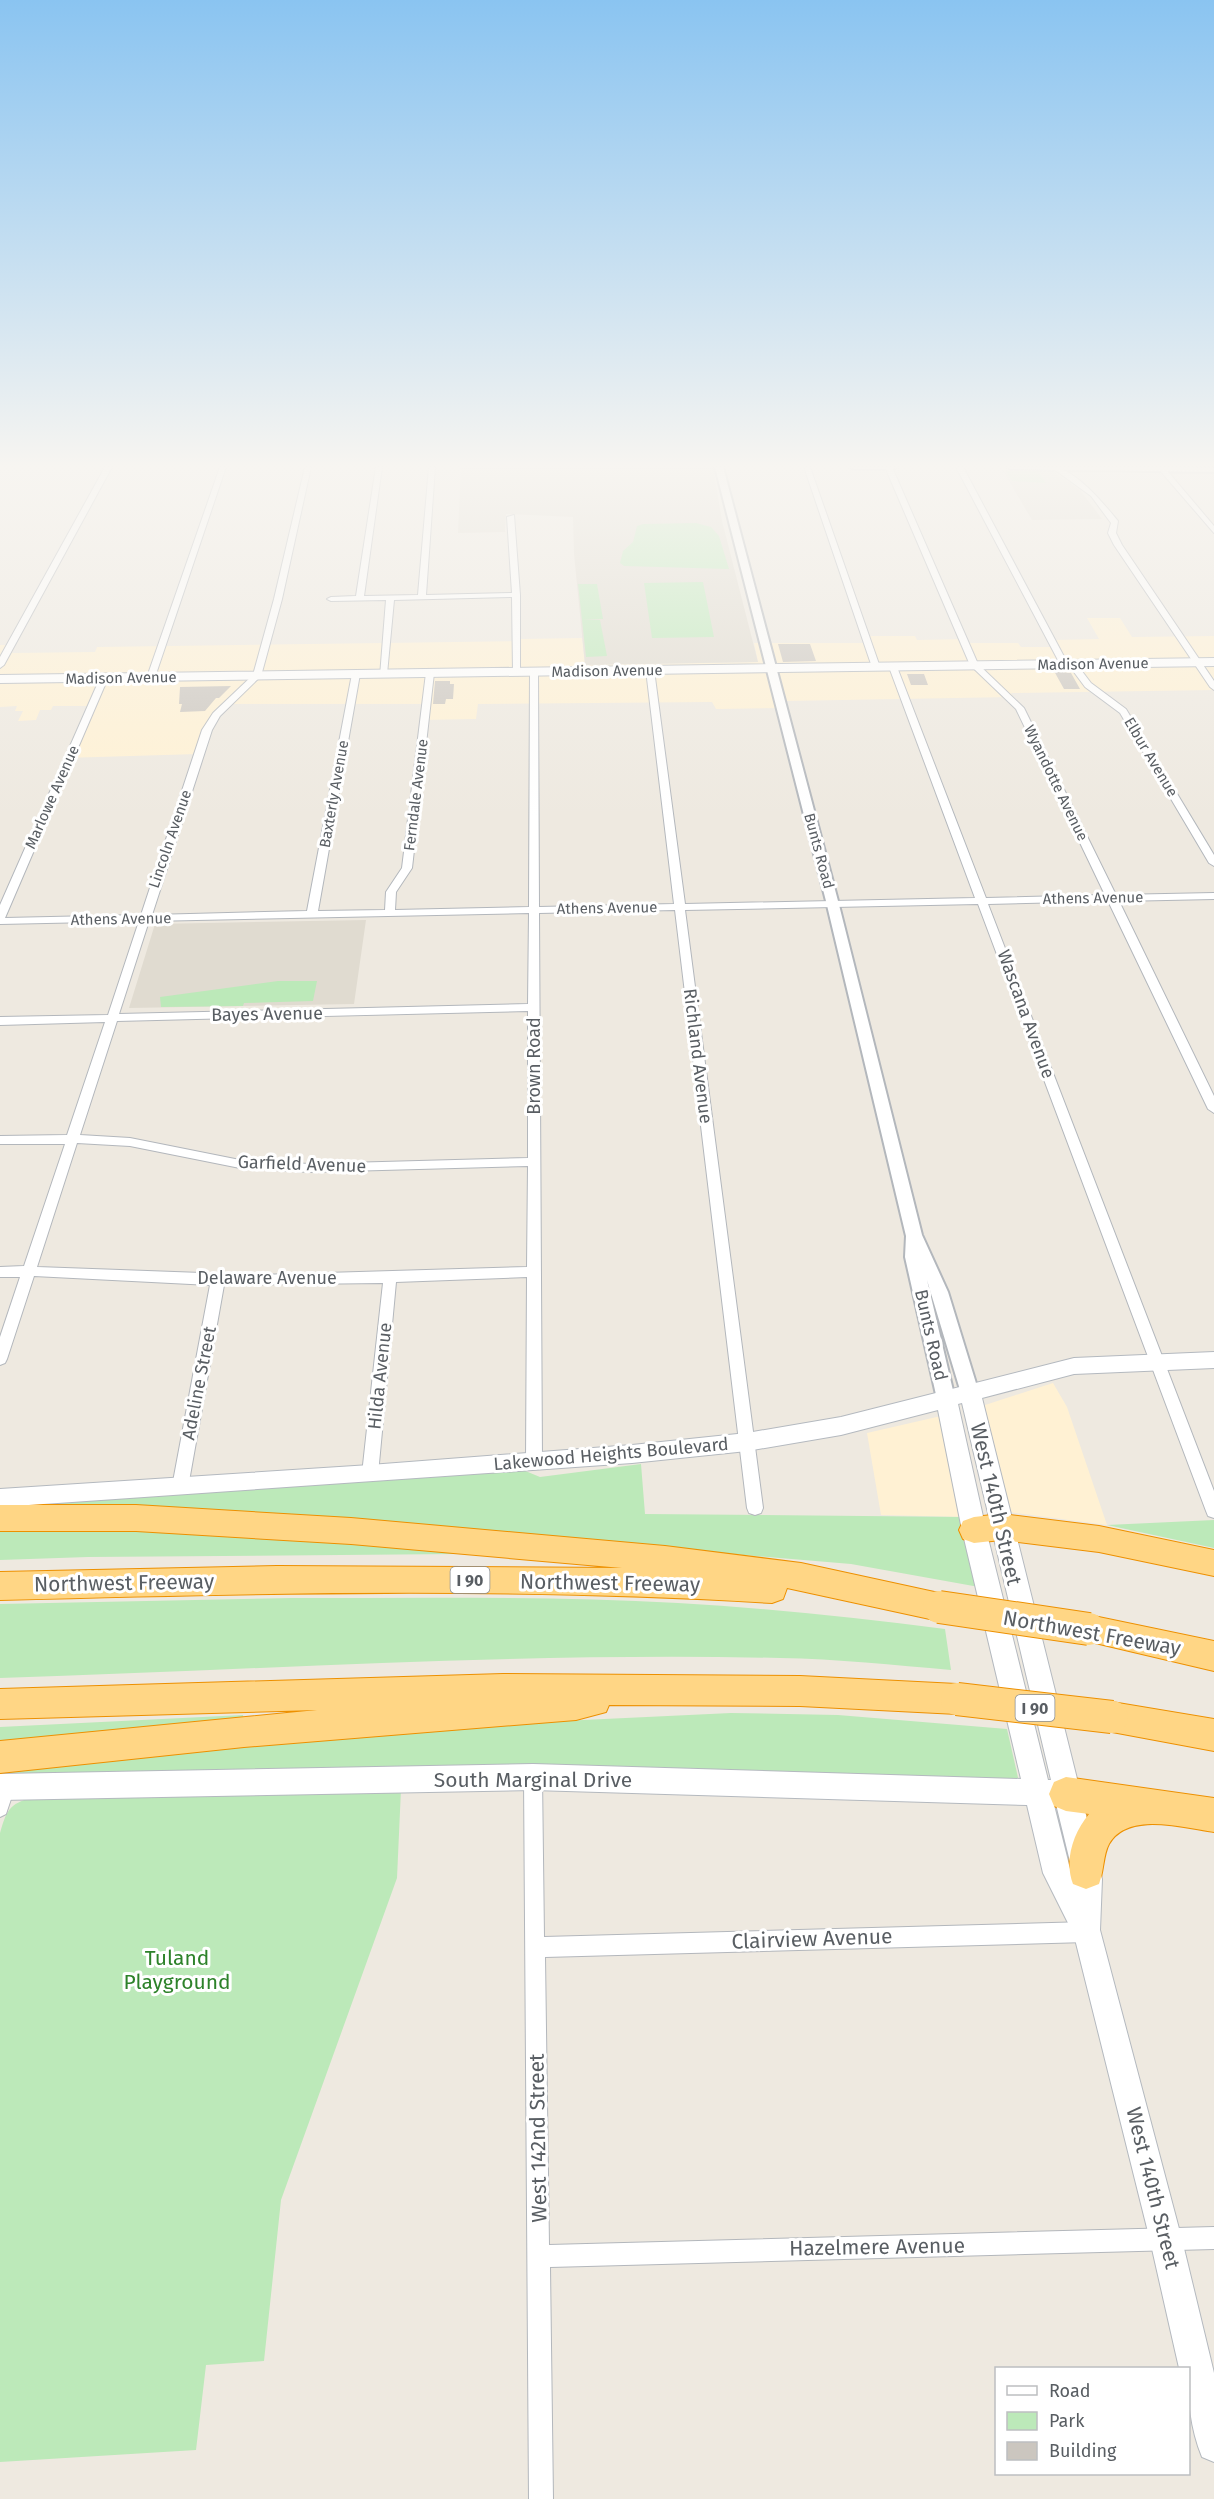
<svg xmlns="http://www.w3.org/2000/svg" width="1214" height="2499" font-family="'Fira Sans',sans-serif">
<rect width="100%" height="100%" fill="#eee9e0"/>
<!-- commercial -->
<path fill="#fff1d3" d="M1087,618H1120L1132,637L1214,636V690L1011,693L1013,697L784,701L785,708L716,709L712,702L478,704L476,719L421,720L423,704H231L218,716L198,754L64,758L87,706H53L51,710H40L36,720L18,721L23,711H15L17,706L0,707V645H15L12,653L95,652L97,647L520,641V639L582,638L585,665L758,662L754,643H869L867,636H915L917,640L965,639L967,643H1018L1021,647H1056L1053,640L1099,639Z
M1053,1383L1067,1407L1107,1525L1008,1512L979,1407Z
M941,1416L965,1517L881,1515L867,1433Z"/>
<!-- education -->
<path fill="#e0dbd0" d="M461,467H713L722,521L758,662L585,665L574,554L573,517L506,514L505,532L458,533Z
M1003,471H1050L1057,474L1080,490L1102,519L1032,520Z
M366,920L354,1004L129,1008L155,924Z"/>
<!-- green -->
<path fill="#bce9b9" d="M1006,471H1038L1046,483L1012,481Z
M696,523L711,527L719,536L729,569L624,566L620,563L623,551L633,542L637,526L643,524Z
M703,582L714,637L652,638L644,583Z
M578,584H597L603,619L582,620Z
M582,620H600L607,656L586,657Z
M278,981H317L313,1001L244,1003L243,1006L161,1007L160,997Z
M641,1464L645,1514L965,1517L979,1587L851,1564L646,1547L32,1505L523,1470L540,1477Z
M1214,1520V1548L1107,1525Z
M0,1524L87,1525L458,1550L457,1554L88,1557L0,1560Z
M292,1598C421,1598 550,1596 678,1603C767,1608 856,1618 945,1629L951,1670C894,1665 837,1659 780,1658C520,1652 260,1670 0,1678V1604Z
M731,1713L838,1715L1007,1729L1019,1782L0,1778V1767L541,1722Z
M243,1715L244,1724L0,1748V1727Z
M401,1789L397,1878L281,2200L264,2361L206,2365L196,2450L0,2462V1833C6,1812 9,1803 32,1798Z"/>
<!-- building -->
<path fill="#cbc6bf" d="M778,644H810L816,661L783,662Z
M1054,671L1071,673L1080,689H1064Z
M907,674H924L928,685H911Z
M435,681H450V684H454L453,699H446L445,704H433Z
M231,686L219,698H216L205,711L180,712L182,704H179L180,687Z"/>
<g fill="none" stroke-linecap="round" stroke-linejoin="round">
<!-- minor casing -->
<g stroke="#b3b7bc" stroke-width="2">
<path id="minor" d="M105,467H112L4,665L0,668V657Z
M220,467H226L155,677L148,679L147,677Z
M305,467H311L282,599L261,676L220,716L212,730L152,915L307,911L352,674L356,671L360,674L318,911L385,910L386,892L402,868L426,673L430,670L434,673L412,868L396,892L395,910L529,907L530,672L534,669L538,672L539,907L674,904L646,670L650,667L654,670L685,904L975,898L889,667L893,664L897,667L986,898L1105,895L1016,709L970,665L885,467H892L978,664L1024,708L1116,895L1214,893V899L1119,901L1214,1096V1113L1208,1109L1108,901L988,904L1214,1491V1518L1208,1516L1206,1511L978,904L685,910L763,1508L761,1513L755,1515L749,1513L747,1508L675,910L539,913L542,1461L539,1465L534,1467L529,1465L526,1461L527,1277L396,1282L378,1474L375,1478L370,1480L365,1478L362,1474L383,1283L224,1285L188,1487L185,1492L180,1493L175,1492L172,1487L210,1285L34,1276L7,1359L5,1363L0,1365V1337L20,1277H0V1267L24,1266L65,1144H0V1136L67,1135L105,1022L0,1025V1017L108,1015L139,921L0,924V905L100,678L104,675L108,678L5,918L141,915L202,730L213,713L253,675L274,599ZM529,913L528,1004L119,1014L149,921ZM528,1011V1158L309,1164L240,1160L130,1138L80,1135L117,1021ZM77,1143L130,1146L240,1168L309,1172L528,1166L527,1267L258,1275L37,1267Z
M376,467H382L364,596L418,595L429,467H435L426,595L512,593L507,517L514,515L520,595V674L513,672L512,597L394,600L387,674L380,676L386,600L331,601L327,599L331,597L356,596Z
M804,467H810L880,667L879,669L872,667Z
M956,467H963L1068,664L1075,662L1091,683L1126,709L1214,855V866L1209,863L1120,713L1085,687L1068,664L1064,667L1060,664Z
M1051,467C1074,467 1104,504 1118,521L1116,533L1122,545L1214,681V690L1210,687L1114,545L1108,533L1111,523L1091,496Z
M1157,467H1164L1214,526V533Z
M533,1768L539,1771L542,1777L544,1937L1087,1922L1094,1925L1097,1932L1094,1939L1087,1942L545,1957L549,2245L1214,2227V2249L550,2267L553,2499H529L524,1777L527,1771Z
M6,1778L12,1781L15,1787L6,1814L0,1817V1781Z"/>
</g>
<!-- tertiary casing -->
<g stroke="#b3b7bc" stroke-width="4">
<path id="tertiary" d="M715,467H723L838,901L922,1235L948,1292L979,1393L976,1398L970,1400L964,1398L961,1393L927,1280L955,1399L952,1404L946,1406L940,1404L937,1399L905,1257L906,1236L826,901Z
M850,467H897L893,469H854Z
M1007,467L1214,468V472L1011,469Z"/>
</g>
<!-- secondary casing -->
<g stroke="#b4b9bf" stroke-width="2">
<path id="secondary" d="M1214,658V666L0,683V675Z
M1214,1352V1368L1074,1374L982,1398L1102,1879L1100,1930L1182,2240L1214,2373V2462L1202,2457C1190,2428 1188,2400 1188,2368H1179L1150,2240L1074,1935L1043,1873L1027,1805L533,1790L0,1800V1774L533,1764L1021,1779L962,1530L938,1410L841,1435L747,1451L632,1463L0,1507V1489L370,1465L632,1445L747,1433L841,1417L1074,1358ZM962,1403L1051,1780H1048L986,1530L958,1404ZM1056,1804L1074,1878L1070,1869L1054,1805Z"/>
</g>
<!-- motorway casing -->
<g stroke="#ed9000" stroke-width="2">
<path id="motorway" d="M0,1505H136L351,1518L665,1546L801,1563L939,1593L950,1597L955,1607L950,1617L939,1621L787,1588L783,1599L772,1603C515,1587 257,1593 0,1600V1572L277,1566L622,1568L351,1544L136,1531H0Z
M1001,1514L1099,1526L1214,1550V1576L1099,1552L1001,1540L974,1543L963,1539L959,1530L963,1521L974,1517Z
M1089,1615L1214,1641V1671L1078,1639L1073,1629L1078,1619Z
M503,1674L800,1676L957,1684L969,1688L973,1699L969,1710L957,1714L800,1706L609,1705L606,1712L576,1720L244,1747L0,1773V1741L317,1710L0,1719V1689Z
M1112,1702L1214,1719V1751L1112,1732L1100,1728L1095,1717L1100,1706Z
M1066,1777L1214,1798V1832C1184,1828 1128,1811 1109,1844C1103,1855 1104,1871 1099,1884L1086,1889L1073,1884C1064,1861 1073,1833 1089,1814L1066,1811L1054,1806L1049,1794L1054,1782Z"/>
</g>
<!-- minor -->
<use href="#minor" fill="#fff" fill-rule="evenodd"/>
<!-- tertiary -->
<use href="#tertiary" fill="#fff" fill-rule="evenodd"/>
<!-- secondary -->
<use href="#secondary" fill="#fff" fill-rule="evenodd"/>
<!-- motorway -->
<use href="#motorway" fill="#ffd685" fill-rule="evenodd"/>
<!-- motorway-bridge casing -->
<g stroke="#ed9000" stroke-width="34" stroke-linecap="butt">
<path id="motorway-bridge" d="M939,1607L1089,1629
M957,1699L1112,1717"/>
</g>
<!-- motorway-bridge -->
<use href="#motorway-bridge" stroke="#ffd685" stroke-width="32"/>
</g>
<!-- sky -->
<linearGradient id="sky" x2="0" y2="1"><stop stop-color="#8ac4f1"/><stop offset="0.57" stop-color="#f7f5f1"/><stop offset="1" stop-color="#f7f5f1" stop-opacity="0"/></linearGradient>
<rect width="1214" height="817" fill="url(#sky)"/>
<g text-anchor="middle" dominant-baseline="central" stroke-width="6" stroke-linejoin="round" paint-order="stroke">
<!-- far-street labels -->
<g font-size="15" fill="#595e63" stroke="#fff">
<text transform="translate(1093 664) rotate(-1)">Madison Avenue</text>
<text transform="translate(607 671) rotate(-1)">Madison Avenue</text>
<text transform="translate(121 678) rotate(-1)">Madison Avenue</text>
<text transform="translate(1151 757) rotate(59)">Elbur Avenue</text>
<text transform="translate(1056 783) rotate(64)">Wyandotte Avenue</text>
<text transform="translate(334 794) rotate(-80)">Baxterly Avenue</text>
<text transform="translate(416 795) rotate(-83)">Ferndale Avenue</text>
<text transform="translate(52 797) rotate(-66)">Marlowe Avenue</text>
<text transform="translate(170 839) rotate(-71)">Lincoln Avenue</text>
<text transform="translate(819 851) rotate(75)">Bunts Road</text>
<text transform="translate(1093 898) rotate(-1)">Athens Avenue</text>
<text transform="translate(607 908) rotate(-1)">Athens Avenue</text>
<text transform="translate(121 919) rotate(-1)">Athens Avenue</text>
</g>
<!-- shield labels -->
<g fill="#fff" stroke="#8b8e92" stroke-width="1.5">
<rect x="450.5" y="1567" width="39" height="26" rx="4.5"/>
<rect x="1015.5" y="1695" width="39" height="26" rx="4.5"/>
</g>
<g font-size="16" font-weight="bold" fill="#595e63">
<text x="470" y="1580">I 90</text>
<text x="1035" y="1708">I 90</text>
</g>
<!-- street labels -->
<g font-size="18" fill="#595e63" stroke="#fff">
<text transform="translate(267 1014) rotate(-1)">Bayes Avenue</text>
<text transform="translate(1026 1014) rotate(70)">Wascana Avenue</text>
<text transform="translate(698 1056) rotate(83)">Richland Avenue</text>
<text transform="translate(534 1066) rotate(-90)">Brown Road</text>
<text transform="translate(302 1164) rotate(2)">Garfield Avenue</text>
<text x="267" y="1278">Delaware Avenue</text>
<text transform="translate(931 1335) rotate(77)">Bunts Road</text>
<text transform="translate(380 1376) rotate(-84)">Hilda Avenue</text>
<text transform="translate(199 1383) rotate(-79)">Adeline Street</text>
<text transform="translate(611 1454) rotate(-5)">Lakewood Heights Boulevard</text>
</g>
<!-- near-street labels -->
<g font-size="21" fill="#595e63" stroke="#fff">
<text transform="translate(996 1504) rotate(77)">West 140th Street</text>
<text transform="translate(124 1583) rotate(-1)">Northwest Freeway</text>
<text transform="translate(610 1583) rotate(1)">Northwest Freeway</text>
<text transform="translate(1092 1633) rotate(10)">Northwest Freeway</text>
<text x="533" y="1780">South Marginal Drive</text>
<text transform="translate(812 1939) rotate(-2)">Clairview Avenue</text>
<text transform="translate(538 2138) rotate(-91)">West 142nd Street</text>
<text transform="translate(1153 2188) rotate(76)">West 140th Street</text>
<text transform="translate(877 2247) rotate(-1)">Hazelmere Avenue</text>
</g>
<!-- near-park labels -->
<g font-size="21" fill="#2d822a" stroke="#fff">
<text x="177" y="1958">Tuland<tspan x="177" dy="24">Playground</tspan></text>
</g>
</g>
<!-- legend -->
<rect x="995" y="2367" width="195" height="108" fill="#ffffff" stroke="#bdbfc1" stroke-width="1.5"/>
<rect x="1007" y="2386" width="30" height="9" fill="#ffffff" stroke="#bdbfc1" stroke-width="1.5"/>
<text x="1049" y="2397" font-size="18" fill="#595e63">Road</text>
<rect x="1007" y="2412" width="30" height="18" fill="#bce9b9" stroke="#bdbfc1" stroke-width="1.5"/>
<text x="1049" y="2427" font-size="18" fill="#595e63">Park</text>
<rect x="1007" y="2442" width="30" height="18" fill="#cbc6bf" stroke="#bdbfc1" stroke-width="1.5"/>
<text x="1049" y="2457" font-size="18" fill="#595e63">Building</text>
</svg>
